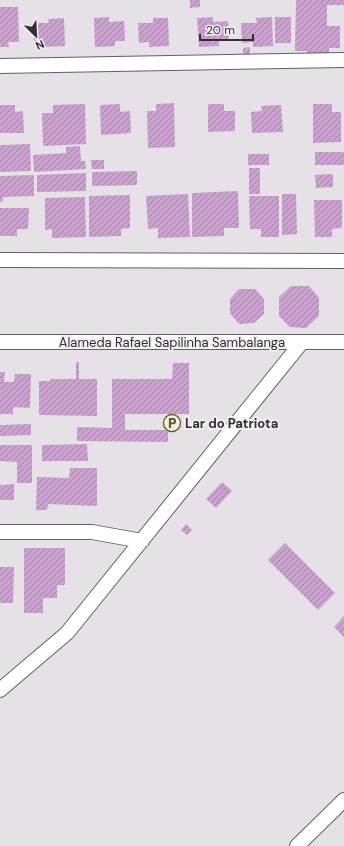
<svg xmlns="http://www.w3.org/2000/svg" width="344" height="846" font-family="'DM Sans',sans-serif">
<defs>
<pattern id="building-hatch" width="6" height="6" patternUnits="userSpaceOnUse"><rect width="6" height="6" fill="#cba2cf"/><path d="M-1 1l2-2M0 6l6-6M5 7l2-2" fill="none" stroke="#a584a9"/></pattern>
</defs>
<rect width="100%" height="100%" fill="#e6e1e7"/>
<!-- building -->
<path fill="url(#building-hatch)" d="M190,0H200V7L190,8Z
M296,0H344V5H327V26H340V48H329V53H307V51H295Z
M0,7H18L19,42H8L9,47H0Z
M109,17V22L124,21L125,41H115V46L95,47L94,18Z
M213,17V22L228,21L229,41H219V46L199,47L197,18Z
M272,17L273,46L253,47V42L242,43L241,23H257L256,18Z
M275,17H291V43H275Z
M64,18L65,46L45,47L44,42L34,43L33,23H49L48,19Z
M153,18H168L169,46L149,47V42L139,43L138,23H153Z
M250,47V58L243,59V48Z
M174,103L175,147L148,148L147,111H156V104Z
M85,104L86,144L43,146L42,113H53V105Z
M120,104V112L130,111L131,133L101,135L100,105Z
M208,104H224V111H235V131L208,132Z
M313,104H332V112H341V142L313,143Z
M0,105H15V112L23,111L24,133H0Z
M281,105L283,132L252,133L251,112L262,111L261,106Z
M30,144L31,171L0,172V145Z
M80,146L81,161H85L86,169L34,172L33,155L66,153V147Z
M315,152H344V165H315Z
M248,154H269V165H248Z
M91,160H104V169H92Z
M249,168H260V194H249Z
M137,171V185L92,186V172Z
M86,173V191L37,192V175Z
M333,174V187L316,188L315,175Z
M34,175V196L3,197V201L0,202V176Z
M238,191L239,228H224V236L192,237V193Z
M188,194L190,237L158,238V228L148,229L146,196Z
M282,194H296L297,234L282,235Z
M130,195V228L121,229V236L89,237V196Z
M249,196H279V237H261V229H250Z
M85,197L86,237L52,238V229L45,230V198Z
M314,200H342V228L332,229V237H315Z
M0,208H29L28,229H17V236H0Z
M291,286H309L319,298V316L306,328L290,327L279,316V297Z
M239,289H255L264,299V314L254,323L239,324L230,313V299Z
M76,362H79V379H97V416L39,415V381H50V379H76Z
M173,363H189V414H125V430H168V442L77,441V427L112,428V379H172Z
M0,372H5L4,382H14L15,374H31L30,408L13,407V414H0Z
M31,424V435L0,436V425Z
M87,444L88,461H42V445Z
M0,445H32V483H17V462L0,461Z
M70,468H97V506L48,504L47,510H36L37,477L69,478Z
M222,482L232,491L216,508L206,499Z
M14,484V500H0V485Z
M186,524L192,530L187,535L181,530Z
M285,543L335,593L318,610L268,560Z
M24,548H65V585H57V598H43V613H24Z
M0,567H14L13,603H0Z
M344,616V637L334,627Z"/>
<g fill="none" stroke-linecap="round" stroke-linejoin="round">
<!-- minor casing -->
<g stroke="#645f65" stroke-width="16">
<path id="minor" d="M0,66L344,60
M0,260L344,261
M0,342H344
M0,532H92L142,541
M0,690L67,633L302,342
M297,846L344,800"/>
</g>
<!-- minor -->
<use href="#minor" stroke="#fff" stroke-width="14"/>
</g>
<!-- icons -->
<defs>
<g id="parking-ring" transform="scale(0.9)"><circle r="9.5" fill="#f4eef4" stroke="#58660b" stroke-width="1.5"/><path d="M-3.5-5.5H1a3.5 3.5 0 0 1 0 7H-1V5.5H-3.5ZM-1-3.4V-.6H.8a1.4 1.4 0 0 0 0-2.8Z" fill="#58660b"/></g>
</defs>
<g fill-rule="evenodd">
<use href="#parking-ring" x="172" y="423"/>
</g>
<g text-anchor="middle" dominant-baseline="central" stroke-width="4" stroke-linejoin="round" paint-order="stroke">
<!-- street labels -->
<g font-size="13" fill="#312f31" stroke="#f4eef4">
<text x="172" y="342">Alameda Rafael Sapilinha Sambalanga</text>
</g>
<!-- poi labels -->
<g font-size="13" font-weight="bold" fill="#312f31" stroke="#f4eef4" text-anchor="start">
<text x="185" y="423">Lar do Patriota</text>
</g>
</g>
<!-- north arrow -->
<g transform="translate(36 36) rotate(156)" stroke="#f4eef4" stroke-width="3" paint-order="stroke">
<path d="M0-3L7 15L0 10L-7 15Z" fill="#312f31"/>
<text y="-6" font-size="11" font-weight="bold" text-anchor="middle" fill="#312f31">N</text>
</g>
<!-- scale -->
<path d="M200 34v6h53v-6" fill="none" stroke="#312f31" stroke-width="2"/>
<text x="206" y="34" font-size="12" fill="#312f31" stroke="#f4eef4" stroke-width="3" paint-order="stroke">20 m</text>
</svg>
